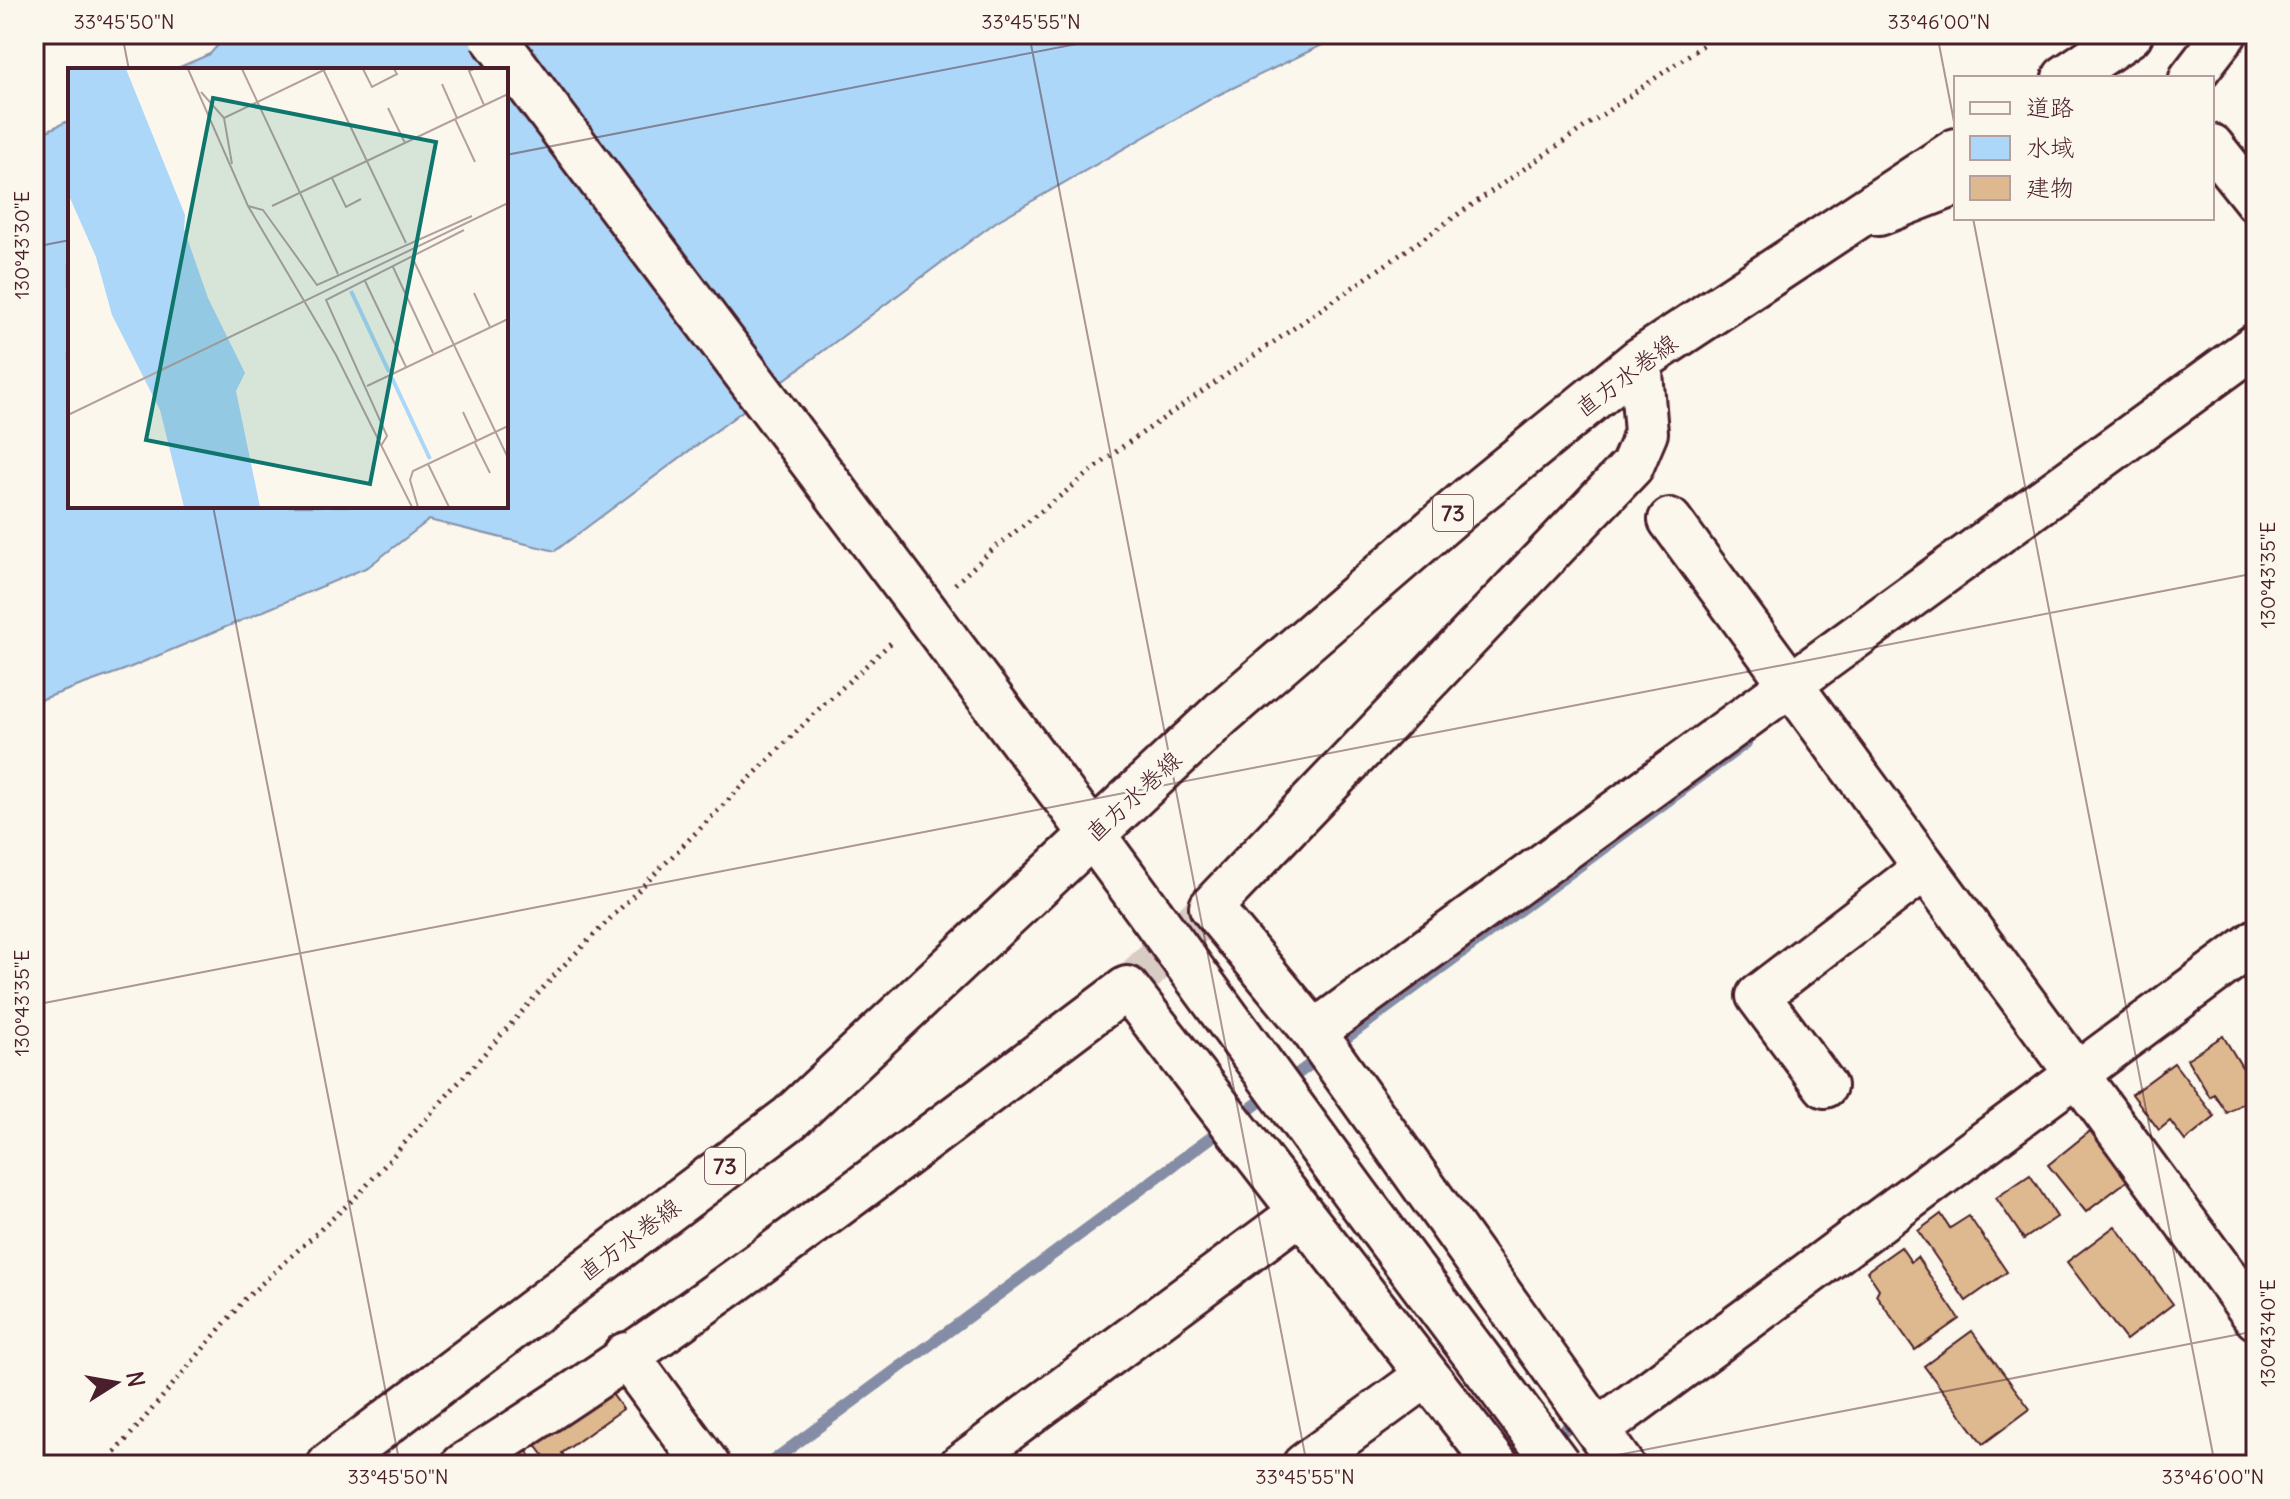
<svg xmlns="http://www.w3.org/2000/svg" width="2290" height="1499" font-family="Delius,'Klee One',sans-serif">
<rect width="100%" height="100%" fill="#fbf7ec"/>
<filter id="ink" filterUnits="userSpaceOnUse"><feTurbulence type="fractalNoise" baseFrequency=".0125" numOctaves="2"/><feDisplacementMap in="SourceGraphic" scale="16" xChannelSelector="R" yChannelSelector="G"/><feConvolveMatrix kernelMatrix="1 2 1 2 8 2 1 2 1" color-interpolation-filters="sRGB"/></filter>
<g filter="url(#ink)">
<!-- water -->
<path fill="#acd7f8" stroke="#858da6" stroke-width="2" d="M228,34H1345L1216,96L997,221L555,551L429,520L368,567L124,670L34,702V137L70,120V506H506V70H173L210,54Z"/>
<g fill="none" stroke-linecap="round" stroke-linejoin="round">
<!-- stream -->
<path stroke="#858da6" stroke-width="12" d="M767,1465L1746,743
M1517,1465L1582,1417"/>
</g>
<!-- building -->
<path fill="#deb98f" stroke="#4a1f2b" stroke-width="2" d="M2223,1036L2242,1067L2251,1061L2256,1070V1095L2227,1113L2214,1094L2210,1097L2187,1059Z
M2174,1063L2215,1117L2185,1141L2170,1121L2159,1130L2132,1094Z
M2094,1128L2132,1177L2086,1212L2048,1165Z
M2030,1175L2057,1217L2024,1239L1996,1198Z
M1941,1214L1950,1228L1969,1216L2007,1272L1966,1301L1918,1231Z
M2115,1226L2173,1304L2126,1340L2067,1262Z
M1901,1247L1911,1262L1917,1257L1959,1319L1915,1350L1876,1295L1879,1289L1867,1271Z
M1972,1331L2030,1409L1983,1444L1924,1366Z
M607,1387L623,1409L562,1453L571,1465H541L547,1460L533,1441Z
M524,1447L537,1465H499Z"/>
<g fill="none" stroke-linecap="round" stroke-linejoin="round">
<!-- minor-tunnel -->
<path stroke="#d8ccc5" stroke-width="42" stroke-dasharray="42 21" stroke-linecap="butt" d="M1127,988L1211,907"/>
<!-- minor casing -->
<g stroke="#4a1f2b" stroke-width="48">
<path id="minor" d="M2191,78L2225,34
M2212,146L2256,201
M1879,214L1956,184
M1670,520L2256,1318
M1314,1032L2256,345
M1825,1086L1758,996L1925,868
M1598,1430L2256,941
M463,1465C694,1321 909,1151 1127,988L1497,1465
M961,1465L1301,1212
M1304,1465L1427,1375
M1622,1465L1314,1032L1211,907L1632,466L1646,433L1640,360"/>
</g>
<!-- tertiary casing -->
<g stroke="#4a1f2b" stroke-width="50">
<path id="tertiary" d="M1070,804L1151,914
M626,1355L707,1465"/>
</g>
<!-- primary casing -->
<g stroke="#4a1f2b" stroke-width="50">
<path id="primary" d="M2065,78L2130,34
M330,1465L790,1118L1222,713L1472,497L1640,360L1956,151"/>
</g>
<!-- path -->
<path stroke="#4a1f2b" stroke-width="5" stroke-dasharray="2 6" stroke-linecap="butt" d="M955,584L991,551L1122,447L1719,34
M105,1465L245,1299L359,1194L560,969L819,709L894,640"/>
<!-- minor -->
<use href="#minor" stroke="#fbf7ec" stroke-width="42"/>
<!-- tertiary -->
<use href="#tertiary" stroke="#fbf7ec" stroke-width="44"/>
<!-- primary -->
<use href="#primary" stroke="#fbf7ec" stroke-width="44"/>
<!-- tertiary-bridge casing -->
<g stroke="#4a1f2b" stroke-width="50" stroke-linecap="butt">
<path id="tertiary-bridge" d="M491,34L1066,799
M1151,914L1356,1195L1558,1465"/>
</g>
<!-- tertiary-bridge -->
<use href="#tertiary-bridge" stroke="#fbf7ec" stroke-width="44"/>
</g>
</g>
<!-- ticks -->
<path fill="none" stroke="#4a1f2b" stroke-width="2" stroke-opacity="0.45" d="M122,34L129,70M1029,34L1307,1465M1937,34L1956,132M506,155L1128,34M1973,218L2215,1465M34,247L70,240M213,506L400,1465M34,1005L2256,573M1566,1465L2256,1331"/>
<g text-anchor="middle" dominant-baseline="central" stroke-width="6" stroke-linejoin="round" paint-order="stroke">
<!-- shield labels -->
<g fill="#fbf7ec" stroke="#7f6065" stroke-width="2">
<rect x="1433" y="495" width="40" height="36" rx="6"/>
<rect x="705" y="1148" width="40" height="36" rx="6"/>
</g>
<g font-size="22" font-weight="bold" fill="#4a1f2b">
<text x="1453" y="513">73</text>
<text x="725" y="1166">73</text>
</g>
<!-- street labels -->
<g font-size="24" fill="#4a1f2b" stroke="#fbf7ec">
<text transform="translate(1626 375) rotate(-37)">直方水巻線</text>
<text transform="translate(1133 796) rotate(-43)">直方水巻線</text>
<text transform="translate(629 1239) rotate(-37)">直方水巻線</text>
</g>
</g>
<!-- overview -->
<g transform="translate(68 68)">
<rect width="440" height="440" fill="#fbf7ec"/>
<path d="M0,1H58L117,147L116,161L140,230L177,305L168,323L192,439H116L92,342L44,247L28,189L2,130Z" fill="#acd7f8"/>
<path fill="none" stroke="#acd7f8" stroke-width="4" d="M283,223L321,304M324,310L362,391"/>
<path fill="none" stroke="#b4a19f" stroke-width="2" d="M120,1L180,138L268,287L344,439M174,1L270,206M255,1L338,175M295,1L304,19L329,6L326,1M406,1L401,3L416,37M374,16L389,50M133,24L156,50L164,96M320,40L337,75M156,50L258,1M387,51L407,94M264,110L278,139L293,131M180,138L195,142L249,217L404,148M204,138L440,26M344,189L440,390M325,199L365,285M297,213L338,299M406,225L422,259M299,318L440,251M395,344L409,374M0,347L440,135M407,375L422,405M313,378L319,368L258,232L396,162M360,396L381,439M350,439L342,412L345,403L440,358"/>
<path fill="#0f766e" fill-opacity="0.15" stroke="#0f766e" stroke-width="4" d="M145,30L368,74L302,416L78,372Z"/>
<rect width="440" height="440" fill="none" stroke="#4a1f2b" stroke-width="4"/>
</g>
<!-- margin -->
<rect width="2290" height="1499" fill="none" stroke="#fbf7ec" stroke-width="88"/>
<!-- legend -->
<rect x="1954" y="76" width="260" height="144" fill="#fbf7ec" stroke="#b4a19f" stroke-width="2"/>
<rect x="1970" y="102" width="40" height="12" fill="#fbf7ec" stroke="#b4a19f" stroke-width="2"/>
<text x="2026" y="116" font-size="24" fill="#4a1f2b">道路</text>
<rect x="1970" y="136" width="40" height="24" fill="#acd7f8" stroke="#b4a19f" stroke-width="2"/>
<text x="2026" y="156" font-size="24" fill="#4a1f2b">水域</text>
<rect x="1970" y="176" width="40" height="24" fill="#deb98f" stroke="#b4a19f" stroke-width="2"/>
<text x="2026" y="196" font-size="24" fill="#4a1f2b">建物</text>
<!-- north arrow -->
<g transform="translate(116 1383) rotate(79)" stroke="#fbf7ec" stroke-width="6" paint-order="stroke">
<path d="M0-6L14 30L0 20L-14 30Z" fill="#4a1f2b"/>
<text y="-12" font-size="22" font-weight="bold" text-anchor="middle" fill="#4a1f2b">N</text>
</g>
<rect x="44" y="44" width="2202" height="1411" fill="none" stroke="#4a1f2b" stroke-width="3"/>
<g font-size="20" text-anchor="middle" fill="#4a1f2b">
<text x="124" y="29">33°45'50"N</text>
<text x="1031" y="29">33°45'55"N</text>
<text x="1939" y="29">33°46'00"N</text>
<text transform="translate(22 245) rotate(-90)" y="7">130°43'30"E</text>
<text transform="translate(2268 575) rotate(-90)" y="7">130°43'35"E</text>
<text transform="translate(22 1003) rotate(-90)" y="7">130°43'35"E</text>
<text transform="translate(2268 1333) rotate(-90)" y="7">130°43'40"E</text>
<text x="398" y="1484">33°45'50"N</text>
<text x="1305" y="1484">33°45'55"N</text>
<text x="2213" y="1484">33°46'00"N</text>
</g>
</svg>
